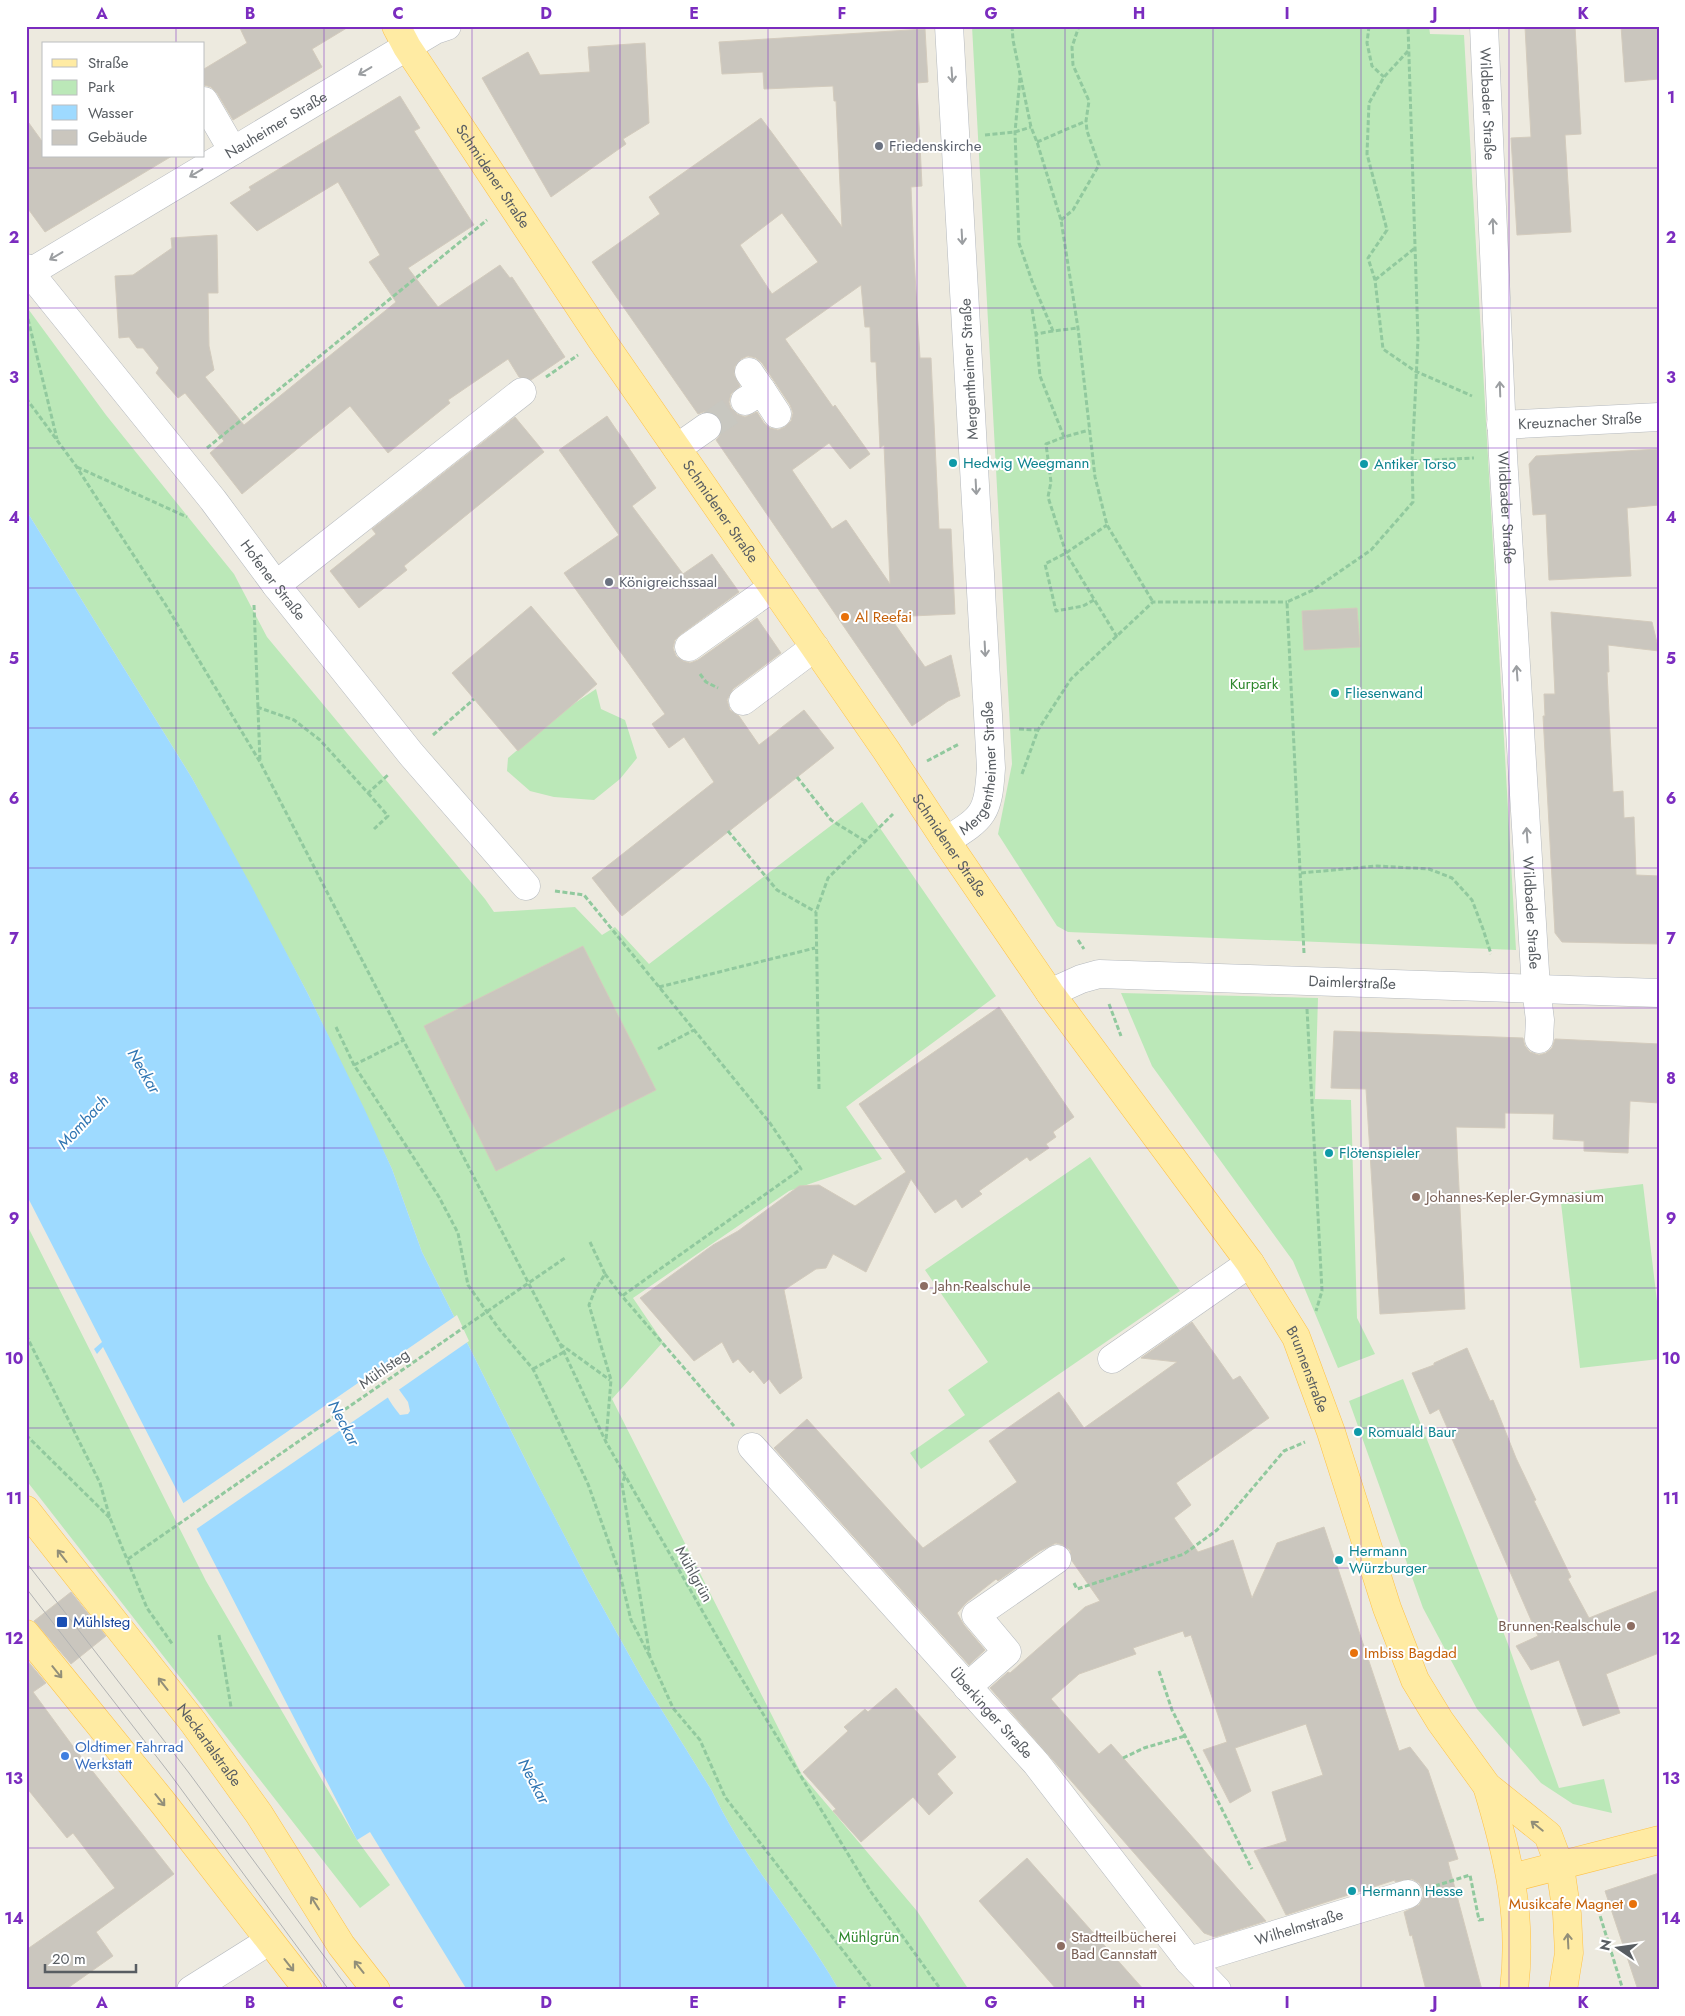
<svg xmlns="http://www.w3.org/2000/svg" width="1685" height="2016" font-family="Jost,sans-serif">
<rect width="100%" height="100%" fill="#edeadf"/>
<!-- green -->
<path fill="#bbe8b8" d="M972,26H1429L1430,34L1464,35L1516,950L1068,932L1057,926L998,834L1012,764Z
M26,306L106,415L234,574L267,637L485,899L494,912L575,907L602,935L615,927L649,964L862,802L996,996L846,1107L882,1159L789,1191L633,1298L663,1342L612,1399L802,1775L917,1911L969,1990H839C800,1922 746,1862 712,1791L643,1680L588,1581L538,1485L422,1252L392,1169L308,994L192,778L26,510Z
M596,689L601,709L625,720L637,758L620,779L594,800L554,797L530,791L507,771L508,758L563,711Z
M1121,993L1318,998L1315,1099L1351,1100L1357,1318L1375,1354L1338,1368L1293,1261L1152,1066Z
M1090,1157L1180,1291L921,1469L910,1453L965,1415L948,1390L988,1362L925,1270Z
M1643,1184L1659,1318V1359L1580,1368L1560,1194Z
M26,1223L206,1581L357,1840L390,1885L360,1908L26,1480Z
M1403,1379L1508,1644L1559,1788L1604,1779L1612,1813L1573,1804L1541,1783L1477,1709L1423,1608L1349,1401Z"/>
<!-- water -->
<path fill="#9edaff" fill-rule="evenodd" d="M26,510L192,778L253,889L308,994L364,1108L392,1169L422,1252L534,1477L588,1581L643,1680L712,1791C746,1862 800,1922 839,1990H467L370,1832L357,1840L103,1347L97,1354L94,1349L102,1342L26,1194ZM380,1373H387L408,1402L410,1411L408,1414L400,1415C390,1403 381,1388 380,1373Z"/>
<!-- pier -->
<path fill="#edeadf" d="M457,1315L469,1341L397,1391L385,1375H383L381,1379L390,1396L195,1530L182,1504Z"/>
<!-- building -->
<path fill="#cac6be" stroke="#d3cbbd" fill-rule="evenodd" d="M239,26H350L312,49L322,67L233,120L217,93L211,87L204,85V69L247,43Z
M1575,26L1581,134L1565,135L1571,232L1517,235L1511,138L1531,137L1525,27Z
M1621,26H1659V79L1625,82Z
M925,29L928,82L917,83L922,186L911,187L914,258L920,358H931L939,529H951L955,614L890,617L925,667L951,655L960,696L948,701L912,726L716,440L721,434L723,426L719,418L713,413L706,411L698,414L592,262L660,214L649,197L761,118L842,227L836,101H834L833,86L764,89L763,72L722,74L719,42ZM782,213L818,262L772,294L740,245ZM861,285L865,327H870L871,362H876L880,448L884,445L890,584L846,520L832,529L792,470L829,443L850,469L870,454L835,405L833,407L785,339ZM748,356L756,358L762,363L790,405L793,413L791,421L785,427L778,430L770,428L764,423L757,412L745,417L737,414L731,408L729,402L731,394L740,386L734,374L735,366L741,359Z
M645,43L649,123L623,139L626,144L551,197L482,78L528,52L540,75L590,72L588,47Z
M400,96L420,128L414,131L474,225L408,268L438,307L500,265L510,278L512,277L565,357L531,380L519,377L508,359L448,400L450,403L388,453L350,406L242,494L210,453L224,441L185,393L178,398L156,373L159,368L143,348H137L129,337L119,338L115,276L133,275L172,248L171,238L217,235L218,293H208L209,346L214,370L205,377L244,425L396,302L369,262L380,255L338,182L257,231L230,203L251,190L249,187Z
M26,119L44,144V156H172L45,232L26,206Z
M607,416L656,488L632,506L683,574L712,554L739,592L680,635L675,640L673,648L676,656L683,661L690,663L698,660L757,618L781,653L733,689L727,700L730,710L739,716L759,745L804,710L834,748L622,916L592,878L714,782L684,737L669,748L652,724L665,714L564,573L619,535L559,450Z
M515,417L544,452L404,566L407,570L359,608L330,571L376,534L372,529Z
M1659,449V505L1627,508L1631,576L1549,580L1546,514L1533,515L1529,464L1536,456Z
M531,606L597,684L518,751L452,673Z
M1357,608L1360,647L1304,650L1302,611Z
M1551,612L1652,622L1659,651L1608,645L1609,672H1607L1613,792L1623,791L1624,818L1634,817L1636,875L1659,876V944L1562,942L1555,933L1543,716H1545L1544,694H1555Z
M583,946L656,1090L496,1171L424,1026Z
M999,1007L1074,1117L1053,1132L1056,1137L1046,1144L1049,1148L1030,1161L1027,1157L979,1191L982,1194L962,1208L956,1199L935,1213L911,1179L866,1272L833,1254L826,1268L816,1269L784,1290L802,1378L780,1394L769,1379L764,1384L753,1370L750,1373L738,1359L733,1363L722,1342L694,1361L640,1298L713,1245L738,1231L799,1186L819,1185L855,1206L906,1172L859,1104Z
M1334,1031L1523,1038L1525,1046L1530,1052L1539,1055L1546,1053L1552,1048L1555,1039H1556L1659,1044V1103L1630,1101L1628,1153L1584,1151V1141L1553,1139L1554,1114L1505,1113V1128L1456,1127L1465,1309L1380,1314L1366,1089L1331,1088Z
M1192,1322L1233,1380L1240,1376L1269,1418L1176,1483L1191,1505L1174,1518L1198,1552L1233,1540L1252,1598L1277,1543L1324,1527L1399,1751L1410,1747L1428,1770L1458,1859L1448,1862L1482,1990H1426L1412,1935L1410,1936L1404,1912L1419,1905L1423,1898V1889L1419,1883L1412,1879L1395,1882V1880L1286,1915L1254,1851L1287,1841L1272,1792L1323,1775L1306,1724L1235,1748L1251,1791L1230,1803L1203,1750L1227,1742L1191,1635L1185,1637L1183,1631L1133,1648L1136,1654L1079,1674L1051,1699L1099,1754L1111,1744L1266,1921L1215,1937L1204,1933L990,1688L1008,1672L1010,1673L1085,1607L1100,1601L1072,1561L1070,1550L1063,1545L1056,1543L1040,1551L998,1581L996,1579L967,1602L957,1613L964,1625L985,1650L969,1665L774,1448L807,1419L923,1548L1017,1482L989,1441L1059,1392L1084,1428L1177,1362L1141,1358Z
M1467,1348L1490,1401L1493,1400L1516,1458L1536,1500L1534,1501L1571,1577L1568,1579L1589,1618L1659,1590V1653L1606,1674L1620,1713L1583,1726L1559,1660L1531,1670L1516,1646L1538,1636L1439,1409L1430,1414L1412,1373L1434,1365V1363Z
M71,1592L106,1636L71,1664L34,1621Z
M26,1659L46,1683L33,1692L75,1749L174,1874L96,1932L113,1956L65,1990H26V1950L115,1888L73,1833L67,1838L26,1787Z
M896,1688L956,1757L937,1774L953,1793L929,1815L913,1797L861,1842L833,1811L836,1809L803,1772L848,1731L844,1727L865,1709L868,1712Z
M1027,1858L1144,1990H1057L979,1901Z
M1659,1873V1990H1638L1605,1891Z"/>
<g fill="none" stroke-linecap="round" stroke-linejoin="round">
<!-- minor-tunnel -->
<path stroke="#c8c7c0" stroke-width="28" stroke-dasharray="28 14" stroke-linecap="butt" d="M707,427L745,401"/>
<!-- minor casing -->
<g stroke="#b5b9be" stroke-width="29">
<g id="minor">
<path id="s1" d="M1484,26L1503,456L1536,988L1540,1020L1539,1039"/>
<path d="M204,101L233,151"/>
<path id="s2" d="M26,268L213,500L276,585L411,754L526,886"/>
<path id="s3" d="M29,273L388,58L435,30L447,26"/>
<path d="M749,372L762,391"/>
<path d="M745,401L762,391L777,414"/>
<path id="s4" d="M1501,425L1659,417"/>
<path d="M677,448L707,427"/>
<path d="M276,585L522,392"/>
<path d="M689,647L773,587"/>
<path d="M743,701L815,647"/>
<path id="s5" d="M946,841C984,817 988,814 991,768L949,26"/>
<path id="s6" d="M1050,993L1081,979L1099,974L1659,993"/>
<path d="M1112,1359L1250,1263"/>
<path id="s7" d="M752,1447L1036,1763L1189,1961L1217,1990"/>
<path d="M967,1687L1007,1652L976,1615L1057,1559"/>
<path id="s8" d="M1189,1961L1408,1894"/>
<path d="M191,1990L269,1941"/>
</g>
</g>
<!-- major casing -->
<g stroke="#ffc247" stroke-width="29">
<g id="major">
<path id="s9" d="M396,26L407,47L601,339L886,750L946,841L1050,993L1250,1263L1296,1337L1331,1432L1387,1608L1415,1680L1440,1721L1487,1786L1548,1835L1560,1867L1567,1914L1569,1953L1563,1990"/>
<path id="s10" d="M26,1510L193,1722L259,1814L341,1945L376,1990"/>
<path d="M26,1634L164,1804L308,1990"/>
<path d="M1487,1786C1508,1855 1523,1917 1514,1990"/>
<path d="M1511,1878L1659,1840"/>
</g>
</g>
<!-- path -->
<path stroke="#91c99e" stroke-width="3" stroke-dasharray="5 2.5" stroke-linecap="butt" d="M1012,26L1013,40L1031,127L1037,142L1061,220L1078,328L1095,477L1107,525L1153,602
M1369,26L1367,43L1372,66L1384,77
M1408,51L1384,77L1369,103L1367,154L1387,230L1368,258L1375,280L1383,349L1415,371L1472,396
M1020,78L1015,132L1019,243L1032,281L1053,331L1078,328
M985,135L1015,132L1031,127
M1037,142L1086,121
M1061,220L1073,210L1099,165L1087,131L1086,121L1089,101L1073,65L1072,47L1079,26
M1375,280L1415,248
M1032,309L1036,334
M28,319L57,439
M1053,331L1036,334L1040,376L1064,437L1089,430
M546,377L578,355
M26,398L76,466L167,607L260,762L564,1352L606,1442L728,1656L871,1892L941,1990
M1064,437L1046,444L1051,482L1048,497L1066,553L1117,637
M207,448L487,220
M1412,461L1474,458
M77,467L187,517
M1094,600L1083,606L1056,611L1045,564L1066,553L1107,525
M254,605L260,761
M700,674L706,682L718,688
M257,707L294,720L320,740L368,793L389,774
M1019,729L1038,730
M433,735L474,699
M927,761L959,744
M1022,774L1038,730L1071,679L1153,602H1287
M797,777L831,820L865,841
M368,793L388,816L374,829
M728,831L777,890L816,912
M1301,873L1377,866L1429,869L1452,878L1472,900L1483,929L1491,954
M555,891L584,895L770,1123L801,1169L622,1296
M1078,940L1084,949
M1304,953L1287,602L1313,590L1371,550L1413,502L1412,461L1418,340L1408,26
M659,987L815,948
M1109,1004L1121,1036
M1307,1009L1322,1291L1316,1311
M336,1027L354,1065L439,1197L458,1233L468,1285L499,1329L533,1369L588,1484L620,1574L631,1620L650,1657
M658,1049L694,1030
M354,1065L404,1040
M819,1089L816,912L828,878L893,814
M590,1242L605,1274L595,1290L589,1305L611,1380L606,1440
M605,1274L622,1296L734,1426
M511,1295L565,1258
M26,1335L100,1483L110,1518L147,1608L173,1645
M560,1344L610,1380
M533,1369L564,1352
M26,1435L110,1518
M625,1476L622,1484L650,1657L673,1708L700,1740L725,1797L873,1990
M128,1559L141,1550
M1074,1583L1077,1589L1184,1554L1217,1530L1284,1451L1305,1442
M219,1635L231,1707
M1159,1671L1172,1710L1252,1869
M1123,1758L1144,1748L1185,1736
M1435,1886L1470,1875L1479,1920L1486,1919
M1598,1909L1623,1990"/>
<!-- minor -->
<use href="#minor" stroke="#fff" stroke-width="28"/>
<!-- major -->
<use href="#major" stroke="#ffeba3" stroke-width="28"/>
<!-- tram -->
<path stroke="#b2b3b3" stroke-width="1" d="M26,1562L189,1773L349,1990
M26,1588L170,1774L329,1990"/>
<!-- path-bridge -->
<path stroke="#91c99e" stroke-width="3" stroke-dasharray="5 2.5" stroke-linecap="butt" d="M141,1550L511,1295"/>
</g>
<!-- one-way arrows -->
<defs><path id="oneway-shaft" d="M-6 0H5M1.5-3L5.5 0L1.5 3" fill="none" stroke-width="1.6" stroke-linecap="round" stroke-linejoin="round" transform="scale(1.25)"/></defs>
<g stroke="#9b9ea1">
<use href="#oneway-shaft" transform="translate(365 71) rotate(149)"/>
<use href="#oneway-shaft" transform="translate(952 75) rotate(86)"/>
<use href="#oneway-shaft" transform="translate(196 173) rotate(149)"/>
<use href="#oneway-shaft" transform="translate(1493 226) rotate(-92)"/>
<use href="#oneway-shaft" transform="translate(962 237) rotate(87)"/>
<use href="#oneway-shaft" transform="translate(56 256) rotate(149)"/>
<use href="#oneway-shaft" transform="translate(1500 389) rotate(-92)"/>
<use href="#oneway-shaft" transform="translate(976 487) rotate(87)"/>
<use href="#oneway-shaft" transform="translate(985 649) rotate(87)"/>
<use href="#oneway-shaft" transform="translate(1517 673) rotate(-94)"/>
<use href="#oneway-shaft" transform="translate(1527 835) rotate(-94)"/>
</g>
<g stroke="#928f79">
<use href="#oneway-shaft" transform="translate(62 1556) rotate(-128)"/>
<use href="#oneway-shaft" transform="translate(57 1672) rotate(51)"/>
<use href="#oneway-shaft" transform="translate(163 1684) rotate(-128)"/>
<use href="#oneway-shaft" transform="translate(160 1800) rotate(51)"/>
<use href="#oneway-shaft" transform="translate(1537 1826) rotate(-141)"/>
<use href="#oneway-shaft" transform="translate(315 1903) rotate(-122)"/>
<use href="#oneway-shaft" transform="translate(1568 1941) rotate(-93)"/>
<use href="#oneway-shaft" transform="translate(289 1965) rotate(52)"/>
<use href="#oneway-shaft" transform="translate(359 1967) rotate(-128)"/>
</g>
<!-- grid -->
<path fill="none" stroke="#7b2cbf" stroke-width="1" stroke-opacity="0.55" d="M176,26V44M324,26V1990M472,26V1990M620,26V1990M768,26V1990M917,26V1990M1065,26V1990M1213,26V1990M1361,26V1990M1509,26V1990M176,156V1990M26,168H1659M26,308H1659M26,448H1659M26,588H1659M26,728H1659M26,868H1659M26,1008H1659M26,1148H1659M26,1288H1659M26,1428H1659M26,1568H1659M26,1708H1659M26,1848H1659"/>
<!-- markers -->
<g fill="#6b7280" stroke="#fff" stroke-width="2">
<circle cx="879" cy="146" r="5"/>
<circle cx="609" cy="582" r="5"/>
</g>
<g fill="#0f9aa8" stroke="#fff" stroke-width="2">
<circle cx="953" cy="463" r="5"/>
<circle cx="1364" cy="464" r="5"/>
<circle cx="1335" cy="693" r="5"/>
<circle cx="1329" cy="1153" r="5"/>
<circle cx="1358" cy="1432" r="5"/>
<circle cx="1339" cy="1560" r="5"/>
<circle cx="1352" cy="1891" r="5"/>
</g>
<g fill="#e8710a" stroke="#fff" stroke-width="2">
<circle cx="845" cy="617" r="5"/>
<circle cx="1354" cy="1653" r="5"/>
<circle cx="1633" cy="1904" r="5"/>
</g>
<g fill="#8d6e63" stroke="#fff" stroke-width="2">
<circle cx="1416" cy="1197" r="5"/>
<circle cx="924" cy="1286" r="5"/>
<circle cx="1631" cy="1626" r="5"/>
<circle cx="1061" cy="1946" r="5"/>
</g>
<rect fill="#1a4fb4" stroke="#fff" stroke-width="2" x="56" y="1616" width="12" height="12" rx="2.5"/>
<circle fill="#3f7fe0" stroke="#fff" stroke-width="2" cx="65" cy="1756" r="5"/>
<g text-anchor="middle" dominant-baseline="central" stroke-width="4" stroke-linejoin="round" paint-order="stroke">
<!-- street labels -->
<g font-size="15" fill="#585d62" stroke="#fff">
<text stroke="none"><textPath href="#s1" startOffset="78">Wildbader Straße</textPath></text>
<text stroke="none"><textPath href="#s3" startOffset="288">Nauheimer Straße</textPath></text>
<text stroke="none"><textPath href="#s9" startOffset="179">Schmidener Straße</textPath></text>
<text transform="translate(969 369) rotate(-93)">Mergentheimer Straße</text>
<text stroke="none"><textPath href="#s4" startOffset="79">Kreuznacher Straße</textPath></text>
<text stroke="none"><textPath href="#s1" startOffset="482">Wildbader Straße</textPath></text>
<text stroke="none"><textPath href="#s9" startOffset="584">Schmidener Straße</textPath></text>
<text stroke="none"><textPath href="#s2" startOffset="398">Hofener Straße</textPath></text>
<text stroke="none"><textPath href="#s5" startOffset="88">Mergentheimer Straße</textPath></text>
<text stroke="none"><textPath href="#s9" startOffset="989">Schmidener Straße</textPath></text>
<text stroke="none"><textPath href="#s1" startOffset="888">Wildbader Straße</textPath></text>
<text stroke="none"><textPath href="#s6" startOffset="306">Daimlerstraße</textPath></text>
<text transform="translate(384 1369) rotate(-35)">Mühlsteg</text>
<text stroke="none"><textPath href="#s9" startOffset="1625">Brunnenstraße</textPath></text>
<text transform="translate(694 1574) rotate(61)">Mühlgrün</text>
<text stroke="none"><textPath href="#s7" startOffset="358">Überkinger Straße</textPath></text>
<text stroke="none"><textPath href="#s10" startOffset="298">Neckartalstraße</textPath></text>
<text stroke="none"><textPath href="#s8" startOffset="115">Wilhelmstraße</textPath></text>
</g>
<!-- worship labels -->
<g font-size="15" fill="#5b616d" stroke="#fff" text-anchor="start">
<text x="889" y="146">Friedenskirche</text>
<text x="619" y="582">Königreichssaal</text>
</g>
<!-- culture labels -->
<g font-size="15" fill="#0d838f" stroke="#fff" text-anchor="start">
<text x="963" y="463">Hedwig Weegmann</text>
<text x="1374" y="464">Antiker Torso</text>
<text x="1345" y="693">Fliesenwand</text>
<text x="1339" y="1153">Flötenspieler</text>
<text x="1368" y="1432">Romuald Baur</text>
<text x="1349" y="1551">Hermann<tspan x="1349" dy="17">Würzburger</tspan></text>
<text x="1362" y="1891">Hermann Hesse</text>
</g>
<!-- food labels -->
<g font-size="15" fill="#c56008" stroke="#fff" text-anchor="start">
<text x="855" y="617">Al Reefai</text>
<text x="1364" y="1653">Imbiss Bagdad</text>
<text x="1623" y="1904" text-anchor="end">Musikcafe Magnet</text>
</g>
<!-- park labels -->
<g font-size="15" fill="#2d872c" stroke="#fff">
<text x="1254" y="684">Kurpark</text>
<text x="869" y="1937">Mühlgrün</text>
</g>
<!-- education labels -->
<g font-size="15" fill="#785e54" stroke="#fff" text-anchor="start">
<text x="1426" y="1197">Johannes-Kepler-Gymnasium</text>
<text x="934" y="1286">Jahn-Realschule</text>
<text x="1621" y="1626" text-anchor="end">Brunnen-Realschule</text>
<text x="1071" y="1937">Stadtteilbücherei<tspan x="1071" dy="17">Bad Cannstatt</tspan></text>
</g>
<!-- transit labels -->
<g font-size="15" fill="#164399" stroke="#fff" text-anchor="start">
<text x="73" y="1622">Mühlsteg</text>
</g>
<!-- shop labels -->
<g font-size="15" fill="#366cbe" stroke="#fff" text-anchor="start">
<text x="75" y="1747">Oldtimer Fahrrad<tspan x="75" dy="17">Werkstatt</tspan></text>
</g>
<!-- water labels -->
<g font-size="16" font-style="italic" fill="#3075b2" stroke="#fff">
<text transform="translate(144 1071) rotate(60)">Neckar</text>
<text transform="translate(83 1122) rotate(-47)">Mombach</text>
<text transform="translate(344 1423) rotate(62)">Neckar</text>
<text transform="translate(534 1781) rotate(62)">Neckar</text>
</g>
</g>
<!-- border -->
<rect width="1685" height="2016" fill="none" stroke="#ffffff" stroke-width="55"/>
<!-- legend -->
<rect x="42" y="42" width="162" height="115" fill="#ffffff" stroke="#bcbec0"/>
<rect x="52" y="59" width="25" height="8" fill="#ffeba3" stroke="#bcbec0"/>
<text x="88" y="68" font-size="15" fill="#585d62">Straße</text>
<rect x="52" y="80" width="25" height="15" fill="#bbe8b8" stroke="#bcbec0"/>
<text x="88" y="92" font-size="15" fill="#585d62">Park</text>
<rect x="52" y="105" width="25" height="15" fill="#9edaff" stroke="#bcbec0"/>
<text x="88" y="118" font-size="15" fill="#585d62">Wasser</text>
<rect x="52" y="130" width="25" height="15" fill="#cac6be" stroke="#bcbec0"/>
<text x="88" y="142" font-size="15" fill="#585d62">Gebäude</text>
<!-- north arrow -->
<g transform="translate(1618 1948) rotate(283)" stroke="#ffffff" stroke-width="4" paint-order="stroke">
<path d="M0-4L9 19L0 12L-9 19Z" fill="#585d62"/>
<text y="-8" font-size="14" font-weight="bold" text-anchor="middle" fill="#585d62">N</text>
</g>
<!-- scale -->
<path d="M45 1964v8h91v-8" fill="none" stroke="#585d62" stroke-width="2.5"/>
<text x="52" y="1964" font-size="15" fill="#585d62" stroke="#ffffff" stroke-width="4" paint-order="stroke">20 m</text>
<rect x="28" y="28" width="1630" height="1960" fill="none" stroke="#7b2cbf" stroke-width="2"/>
<g font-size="16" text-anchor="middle" font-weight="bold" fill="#7b2cbf">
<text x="102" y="19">A</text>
<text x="250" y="19">B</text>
<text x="398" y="19">C</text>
<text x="546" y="19">D</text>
<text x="694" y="19">E</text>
<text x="842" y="19">F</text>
<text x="991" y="19">G</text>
<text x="1139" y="19">H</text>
<text x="1287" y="19">I</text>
<text x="1435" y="19">J</text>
<text x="1583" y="19">K</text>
<text x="14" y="103">1</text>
<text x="1671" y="103">1</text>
<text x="14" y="243">2</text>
<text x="1671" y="243">2</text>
<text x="14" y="383">3</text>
<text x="1671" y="383">3</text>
<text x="14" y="523">4</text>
<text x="1671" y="523">4</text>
<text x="14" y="664">5</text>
<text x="1671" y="664">5</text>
<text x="14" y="804">6</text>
<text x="1671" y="804">6</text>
<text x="14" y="944">7</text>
<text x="1671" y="944">7</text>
<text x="14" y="1084">8</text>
<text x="1671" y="1084">8</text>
<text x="14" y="1224">9</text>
<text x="1671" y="1224">9</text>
<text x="14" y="1364">10</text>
<text x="1671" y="1364">10</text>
<text x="14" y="1504">11</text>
<text x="1671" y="1504">11</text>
<text x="14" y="1644">12</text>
<text x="1671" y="1644">12</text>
<text x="14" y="1784">13</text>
<text x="1671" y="1784">13</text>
<text x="14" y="1924">14</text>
<text x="1671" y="1924">14</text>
<text x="102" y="2008">A</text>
<text x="250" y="2008">B</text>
<text x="398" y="2008">C</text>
<text x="546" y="2008">D</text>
<text x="694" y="2008">E</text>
<text x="842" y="2008">F</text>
<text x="991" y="2008">G</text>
<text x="1139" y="2008">H</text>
<text x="1287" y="2008">I</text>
<text x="1435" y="2008">J</text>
<text x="1583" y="2008">K</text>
</g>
</svg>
